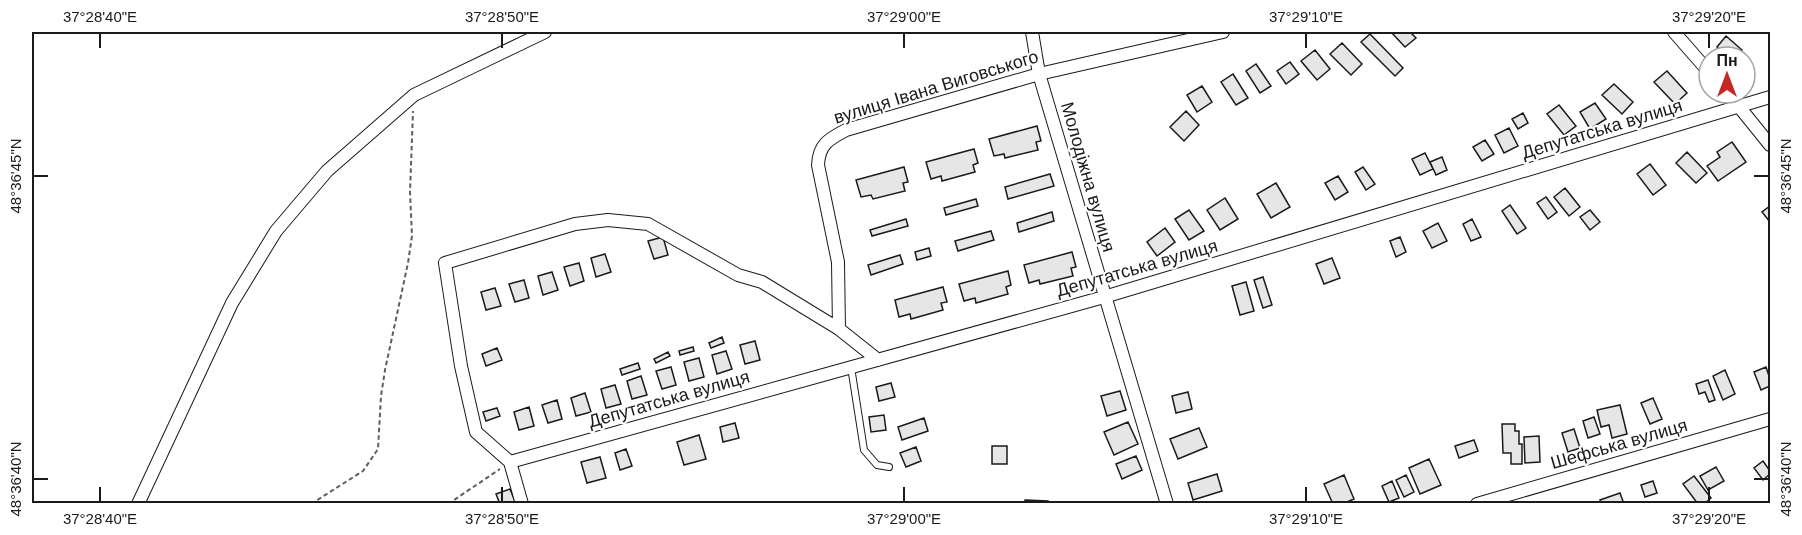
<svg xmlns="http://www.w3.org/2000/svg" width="1802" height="535" font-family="Helvetica,sans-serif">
<rect width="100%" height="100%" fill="#fff"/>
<!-- building -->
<path fill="#e6e6e6" stroke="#1a1a1a" stroke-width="1.5" d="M1391,32H1410L1416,38L1405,47Z
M1370,34L1403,68L1395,76L1361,42Z
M1726,36L1742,50L1736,57H1728L1717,47Z
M1342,43L1362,64L1351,75L1330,54Z
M1315,50L1330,69L1317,80L1301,61Z
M1290,62L1299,74L1286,84L1277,71Z
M1256,64L1271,86L1260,93L1246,71Z
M1667,71L1687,93L1675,104L1654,82Z
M1233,74L1248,98L1236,105L1221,82Z
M1614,84L1633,102L1622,114L1602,95Z
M1202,86L1212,102L1197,112L1187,95Z
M1595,103L1606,119L1590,129L1580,112Z
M1559,105L1576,126L1564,135L1547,114Z
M1186,111L1199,125L1184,141L1170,127Z
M1523,113L1528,123L1518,129L1512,119Z
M1037,126L1041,141L1036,142L1038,150L1005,158L1004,154L994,156L989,139Z
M1509,128L1518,146L1504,153L1495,135Z
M1485,140L1494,154L1482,161L1473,147Z
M1732,142L1746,162L1718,181L1707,166L1720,157L1717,152Z
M974,149L978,163L973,165L975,172L942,181L941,176L931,179L926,162Z
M1687,152L1707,173L1696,183L1676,163Z
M1425,153L1433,169L1420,175L1412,159Z
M1442,157L1447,170L1436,175L1430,162Z
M1650,164L1666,185L1653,195L1637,174Z
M904,167L908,182L903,183L905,191L873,199L871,195L861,197L856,180Z
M1363,167L1375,184L1366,190L1355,172Z
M1050,174L1054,186L1008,199L1005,187Z
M1338,176L1348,192L1335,200L1325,183Z
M1276,183L1290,207L1271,218L1257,194Z
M1565,188L1580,207L1569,216L1554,197Z
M1546,197L1557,212L1548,219L1537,203Z
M1225,198L1238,219L1220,230L1207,210Z
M976,199L978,206L946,215L944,208Z
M1510,205L1526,228L1517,234L1502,211Z
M1770,206V222L1762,212Z
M1189,210L1204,231L1189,240L1175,219Z
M1590,210L1600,222L1590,230L1580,217Z
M1052,212L1054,221L1019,232L1017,223Z
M906,219L908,226L872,236L870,230Z
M1472,219L1481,237L1471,241L1463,224Z
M1438,223L1447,241L1432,248L1423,231Z
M1165,228L1175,242L1157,256L1147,242Z
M991,231L994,240L958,251L955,241Z
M663,237L668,255L654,259L648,241Z
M1400,237L1406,252L1396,257L1390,241Z
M929,248L931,256L917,260L915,252Z
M1072,252L1076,267L1071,268L1073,276L1040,284L1039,280L1029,283L1024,265Z
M605,254L611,272L596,277L591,258Z
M900,255L903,264L871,275L868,265Z
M1332,258L1340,278L1324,284L1316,264Z
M579,263L584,281L570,286L564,267Z
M1008,271L1011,285L1006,287L1008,294L976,303L975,298L964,301L959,284Z
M552,272L558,290L543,295L538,276Z
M1263,277L1272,305L1263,308L1254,280Z
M524,280L529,298L515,302L509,284Z
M1246,282L1254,311L1240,315L1232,286Z
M943,287L947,302L941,303L943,310L911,319L910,314L899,317L895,300Z
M495,288L501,306L486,310L481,292Z
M722,337L724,343L711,348L709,343Z
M755,341L760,360L745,364L740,345Z
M693,347L694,351L680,355L679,351Z
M497,348L502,360L486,366L482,354Z
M726,351L732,369L717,374L712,355Z
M668,352L670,356L656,363L654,359Z
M699,358L704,377L689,381L684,362Z
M638,363L640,369L622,375L620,369Z
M671,367L676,385L662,389L656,371Z
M1766,367L1770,379V386L1761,390L1754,372Z
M1725,370L1735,394L1723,400L1713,376Z
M641,376L647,395L632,399L627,381Z
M1708,380L1715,400L1709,402L1705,392L1699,394L1696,384Z
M891,383L895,397L879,401L876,387Z
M615,385L621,404L606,408L601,389Z
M1120,391L1126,410L1107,416L1101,396Z
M1188,392L1192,409L1176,413L1172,396Z
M585,393L591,412L576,416L571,398Z
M1653,398L1662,419L1650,424L1641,403Z
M557,400L562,419L548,423L542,405Z
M1620,405L1627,434L1612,438L1609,425L1601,427L1597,410Z
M529,407L534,426L519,430L514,412Z
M497,408L500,416L486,421L483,412Z
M884,415L886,430L871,432L869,417Z
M1594,417L1600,434L1588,438L1583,421Z
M924,418L928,431L902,440L898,427Z
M1128,422L1138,444L1114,455L1104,432Z
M735,423L739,438L723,442L720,427Z
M1502,424H1515V431H1519V444H1522V464H1511V453H1503Z
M1199,428L1207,447L1178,459L1170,439Z
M1574,429L1580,448L1568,452L1562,433Z
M699,435L706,459L684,465L677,442Z
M1539,436L1540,462L1525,463L1524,437Z
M1474,440L1478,451L1459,458L1455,446Z
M992,446H1007V464H992Z
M916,447L921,461L906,467L900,453Z
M626,449L632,466L620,470L615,453Z
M1136,456L1142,470L1122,479L1116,464Z
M600,457L606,478L587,483L581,462Z
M1429,459L1441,485L1420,494L1409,468Z
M1763,461L1770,471V474L1763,480L1754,468Z
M1716,467L1724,481L1708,490L1700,476Z
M1217,474L1222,491L1193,500L1188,483Z
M1344,475L1354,499L1342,504H1333L1324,484Z
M1406,475L1414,492L1404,497L1396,480Z
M1694,476L1711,498L1704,504H1698L1683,484Z
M1392,481L1399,498L1389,502L1382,486Z
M1653,481L1657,493L1645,497L1641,485Z
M510,489L516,504H500L496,494Z
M1620,493L1624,504H1602L1600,500Z
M1025,500L1048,501V504H1025Z"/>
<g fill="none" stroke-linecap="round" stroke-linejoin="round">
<!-- lane casing -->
<g stroke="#1a1a1a" stroke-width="8">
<path id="lane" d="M851,367L864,450L877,465L889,467"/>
</g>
<!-- street casing -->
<g stroke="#1a1a1a" stroke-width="14">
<path id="street" d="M1032,32L1039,74L1167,504
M1674,32L1709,72
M1728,93L1770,145
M878,360L839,329L838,262L818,165C819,144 829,139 846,130L1039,74L1223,32
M510,462L1104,297L1770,97
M138,504L232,303L276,231L327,171L414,95L545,32
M522,504L510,462L476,432L461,366L445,263L575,224L608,220L648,224L738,275L762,282L839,329
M1477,504L1770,419"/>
</g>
<!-- path -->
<path stroke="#5f5f5f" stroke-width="2" stroke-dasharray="4.5 3" stroke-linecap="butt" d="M311,504L363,471L378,449L381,396L385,370L408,263L412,236L410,192L413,111
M448,504L500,469"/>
<!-- lane -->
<use href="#lane" stroke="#fff" stroke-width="6"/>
<!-- street -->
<use href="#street" stroke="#fff" stroke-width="12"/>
</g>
<!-- ticks -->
<path fill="none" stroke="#1a1a1a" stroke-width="2" d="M100,33V48M502,33V48M904,33V48M1306,33V48M1709,33V48M33,176H48M1754,176H1769M33,479H48M1754,479H1769M100,487V502M502,487V502M904,487V502M1306,487V502M1709,487V502"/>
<g text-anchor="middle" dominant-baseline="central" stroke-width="4.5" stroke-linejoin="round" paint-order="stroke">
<!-- street labels -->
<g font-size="18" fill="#1a1a1a" stroke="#fff">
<text transform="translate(936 87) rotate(-17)">вулиця Івана Виговського</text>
<text transform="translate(1602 129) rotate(-17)">Депутатська вулиця</text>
<text transform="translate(1088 177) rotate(74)">Молодіжна вулиця</text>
<text transform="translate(1137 268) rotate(-16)">Депутатська вулиця</text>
<text transform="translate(669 399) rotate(-16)">Депутатська вулиця</text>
<text transform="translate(1619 444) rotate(-16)">Шефська вулиця</text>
</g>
</g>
<!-- border -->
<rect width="1802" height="535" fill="none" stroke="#ffffff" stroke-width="66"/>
<!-- north arrow -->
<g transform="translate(1727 75)"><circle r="28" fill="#ffffff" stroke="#a3a3a3" stroke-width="1.5"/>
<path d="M0-4.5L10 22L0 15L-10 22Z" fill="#c62828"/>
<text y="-9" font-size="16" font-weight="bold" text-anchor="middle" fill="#1a1a1a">Пн</text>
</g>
<rect x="33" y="33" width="1736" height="469" fill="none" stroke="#1a1a1a" stroke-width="2"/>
<g font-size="15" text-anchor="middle" fill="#1a1a1a">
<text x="100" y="22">37°28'40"E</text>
<text x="502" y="22">37°28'50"E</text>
<text x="904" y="22">37°29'00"E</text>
<text x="1306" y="22">37°29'10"E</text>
<text x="1709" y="22">37°29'20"E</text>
<text transform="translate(16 176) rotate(-90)" y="5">48°36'45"N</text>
<text transform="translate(1786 176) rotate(-90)" y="5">48°36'45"N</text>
<text transform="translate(16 479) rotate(-90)" y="5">48°36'40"N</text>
<text transform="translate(1786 479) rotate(-90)" y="5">48°36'40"N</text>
<text x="100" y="524">37°28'40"E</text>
<text x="502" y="524">37°28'50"E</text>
<text x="904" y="524">37°29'00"E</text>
<text x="1306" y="524">37°29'10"E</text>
<text x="1709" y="524">37°29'20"E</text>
</g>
</svg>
